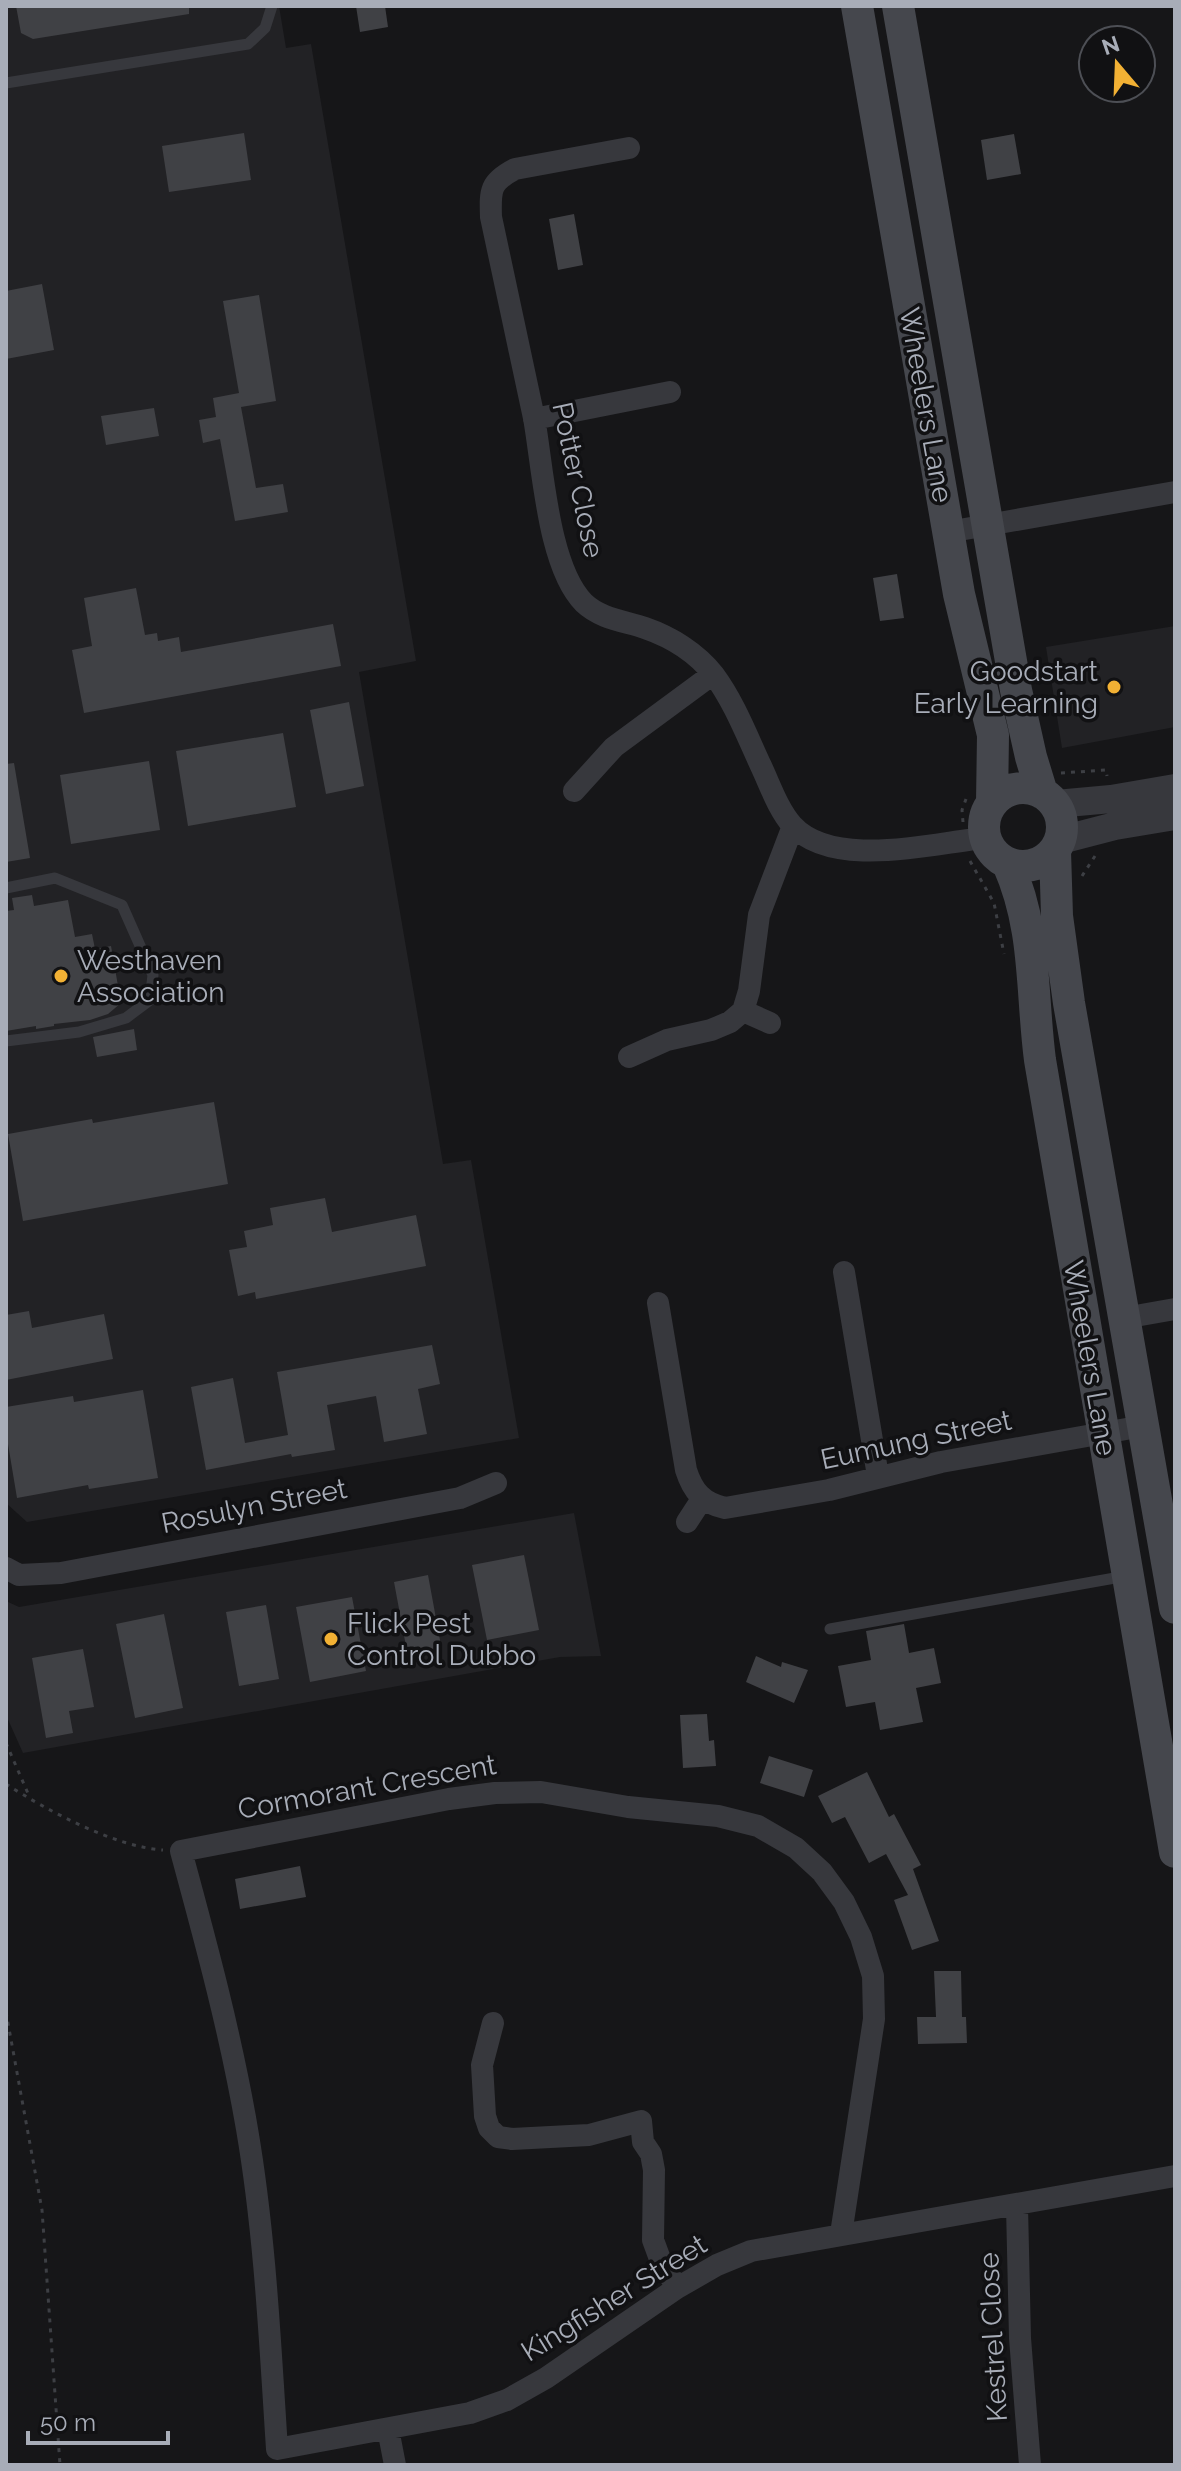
<svg xmlns="http://www.w3.org/2000/svg" width="1181" height="2471" font-family="Raleway,sans-serif">
<rect width="100%" height="100%" fill="#161618"/>
<!-- built -->
<path fill="#222225" d="M6,6H279L286,48L311,44L416,661L359,672L443,1164L471,1160L519,1438L27,1522L6,1503Z
M1175,626V727L1062,748L1046,647Z
M574,1513L601,1656L560,1657L23,1753L6,1715V1601L19,1607Z"/>
<!-- building -->
<path fill="#404145" d="M16,6H189V14L33,39L21,33Z
M356,6H385L388,27L360,32Z
M244,133L251,180L169,192L162,146Z
M1014,134L1021,174L987,180L981,140Z
M574,214L583,265L558,270L549,219Z
M42,284L54,350L6,359V291Z
M259,295L276,401L241,407L256,488L283,484L288,512L235,521L220,439L203,443L199,420L216,417L213,398L239,393L223,301Z
M154,408L159,436L106,445L101,416Z
M897,574L904,618L880,621L873,578Z
M136,588L145,635L157,633L158,641L179,637L181,652L333,624L341,666L84,713L72,650L92,646L84,598Z
M349,702L364,786L326,794L310,710Z
M283,733L296,807L188,826L176,751Z
M149,761L160,830L71,844L60,775Z
M14,763L30,858L6,862V764Z
M32,895L34,906L68,900L75,937L92,934L95,949L111,946L121,1003L108,1014L90,1020L54,1024V1026L36,1029V1026L6,1031V911L14,910L12,898Z
M134,1029L137,1050L97,1057L93,1037Z
M214,1102L228,1184L23,1221L8,1134L92,1119L93,1123Z
M325,1198L332,1232L416,1215L426,1266L256,1299L255,1292L238,1296L229,1250L247,1247L244,1231L273,1225L270,1208Z
M29,1311L32,1328L104,1314L113,1359L6,1380V1315Z
M432,1345L440,1384L418,1389L427,1434L384,1442L376,1396L327,1405L335,1450L292,1457L291,1454L206,1470L191,1387L233,1378L245,1443L288,1435L277,1372Z
M143,1390L158,1478L89,1489L88,1485L17,1498L6,1432V1407L73,1396L74,1402Z
M524,1555L539,1630L487,1640L472,1565Z
M428,1575L442,1651L408,1657L394,1582Z
M352,1597L366,1671L310,1682L296,1607Z
M266,1605L279,1679L239,1686L226,1612Z
M164,1614L183,1708L135,1718L116,1624Z
M904,1624L909,1653L934,1648L941,1683L916,1688L923,1722L880,1730L875,1702L846,1707L838,1666L871,1660L866,1631Z
M83,1649L94,1707L69,1711L73,1733L46,1738L32,1658Z
M756,1656L781,1667L782,1662L808,1670L794,1703L746,1682Z
M707,1714L709,1741L714,1740L716,1766L683,1768L680,1715Z
M769,1756L813,1770L804,1797L760,1783Z
M867,1772L889,1817L894,1814L921,1865L913,1869L939,1941L912,1950L894,1900L908,1895L886,1854L869,1863L845,1817L832,1823L818,1796Z
M300,1866L306,1897L240,1909L235,1879Z
M934,1971H961L962,2017H966L967,2043L918,2044L917,2017H936Z"/>
<g fill="none" stroke-linecap="round" stroke-linejoin="round">
<!-- path -->
<path stroke="#3d3f44" stroke-width="3" stroke-dasharray="4 6" stroke-linecap="butt" d="M1061,773L1106,770L1107,776
M963,822L962,810L966,799
M970,861L994,903L1004,954
M1082,876L1095,856
M6,1743L30,1798
M6,1784C46,1810 115,1847 163,1850
M6,2012L42,2210L60,2465"/>
<!-- service -->
<path stroke="#37383d" stroke-width="11" d="M6,83L248,44L265,28L272,6
M6,888L55,878L122,905L153,975L150,1000L126,1018L79,1032L6,1041
M830,1629L1126,1576"/>
<!-- minor -->
<path stroke="#37383d" stroke-width="22" d="M629,148L515,169C490,182 490,190 491,217C505,284 520,351 534,418C543,468 548,567 584,603C601,619 624,621 645,628C671,637 697,653 714,675C734,702 747,736 761,766C770,785 778,809 792,825C833,870 932,843 985,838
M534,419L670,392
M948,532L1175,492
M574,791L614,747L713,674
M743,1011L770,1023
M629,1057L667,1040L711,1030L730,1022L743,1011L749,991L759,915L793,826
M844,1272L878,1476
M658,1303L686,1470C693,1492 703,1503 725,1508L829,1490L941,1462L1143,1426
M1124,1318L1175,1309
M687,1522L702,1499
M6,1568L19,1575L61,1573L460,1498L496,1483
M493,2023L482,2065L485,2116L489,2128L498,2137L512,2139L589,2135L641,2121L643,2142L651,2154L654,2170L653,2240L660,2259L677,2288
M1017,2206L1020,2338L1030,2465
M841,2234L874,2019L873,1976L861,1937L844,1902L822,1872L796,1848L758,1826L718,1816L628,1807L541,1792L495,1793L449,1799L181,1851C206,1943 231,2035 247,2129C265,2234 270,2342 277,2449L470,2413L507,2400L546,2378L677,2288L717,2265L751,2251L1175,2176
M388,2429L395,2465"/>
<!-- tertiary -->
<path stroke="#37383d" stroke-width="28" d="M1056,804L1111,799L1175,788
M1061,840L1115,826L1175,816"/>
<!-- secondary -->
<path stroke="#45474d" stroke-width="32" d="M857,6L959,594L993,735L992,803
M898,6L1016,690L1031,757L1042,793
M984 827a39 39 0 1 1 78 0a39 39 0 1 1-78 0Z
M1055,851L1057,916L1069,1003L1175,1608
M1008,864C1037,929 1031,991 1040,1060L1175,1852"/>
</g>
<!-- markers -->
<g fill="#f2b134" stroke="#111113" stroke-width="3">
<circle cx="1114" cy="687" r="8"/>
<circle cx="61" cy="976" r="8"/>
<circle cx="331" cy="1639" r="8"/>
</g>
<g text-anchor="middle" dominant-baseline="central" stroke-width="7" stroke-linejoin="round" paint-order="stroke">
<!-- street labels -->
<g font-size="28" fill="#a8adb8" stroke="#111113">
<text transform="translate(926 405) rotate(80)">Wheelers Lane</text>
<text transform="translate(578 480) rotate(78)">Potter Close</text>
<text transform="translate(1090 1358) rotate(80)">Wheelers Lane</text>
<text transform="translate(916 1440) rotate(-12)">Eumung Street</text>
<text transform="translate(254 1506) rotate(-11)">Rosulyn Street</text>
<text transform="translate(367 1787) rotate(-10)">Cormorant Crescent</text>
<text transform="translate(614 2298) rotate(-32)">Kingfisher Street</text>
<text transform="translate(993 2337) rotate(-93)">Kestrel Close</text>
</g>
<!-- poi labels -->
<g font-size="28" fill="#a8adb8" stroke="#111113" text-anchor="start">
<text x="1098" y="671" text-anchor="end">Goodstart<tspan x="1098" dy="32">Early Learning</tspan></text>
<text x="77" y="960">Westhaven<tspan x="77" dy="32">Association</tspan></text>
<text x="347" y="1623">Flick Pest<tspan x="347" dy="32">Control Dubbo</tspan></text>
</g>
</g>
<!-- border -->
<rect width="1181" height="2471" fill="none" stroke="#a8adb8" stroke-width="16"/>
<!-- north arrow -->
<g transform="translate(1117 64) rotate(341)"><circle r="38" fill="#111113" stroke="#4d4f55" stroke-width="2"/>
<path d="M0-6L14 30L0 20L-14 30Z" fill="#f2b134"/>
<text y="-12" font-size="22" font-weight="bold" text-anchor="middle" fill="#a8adb8">N</text>
</g>
<!-- scale -->
<path d="M28 2431v12h140v-12" fill="none" stroke="#a8adb8" stroke-width="4"/>
<text x="40" y="2431" font-size="24" fill="#a8adb8" stroke="#111113" stroke-width="6" paint-order="stroke">50 m</text>
</svg>
